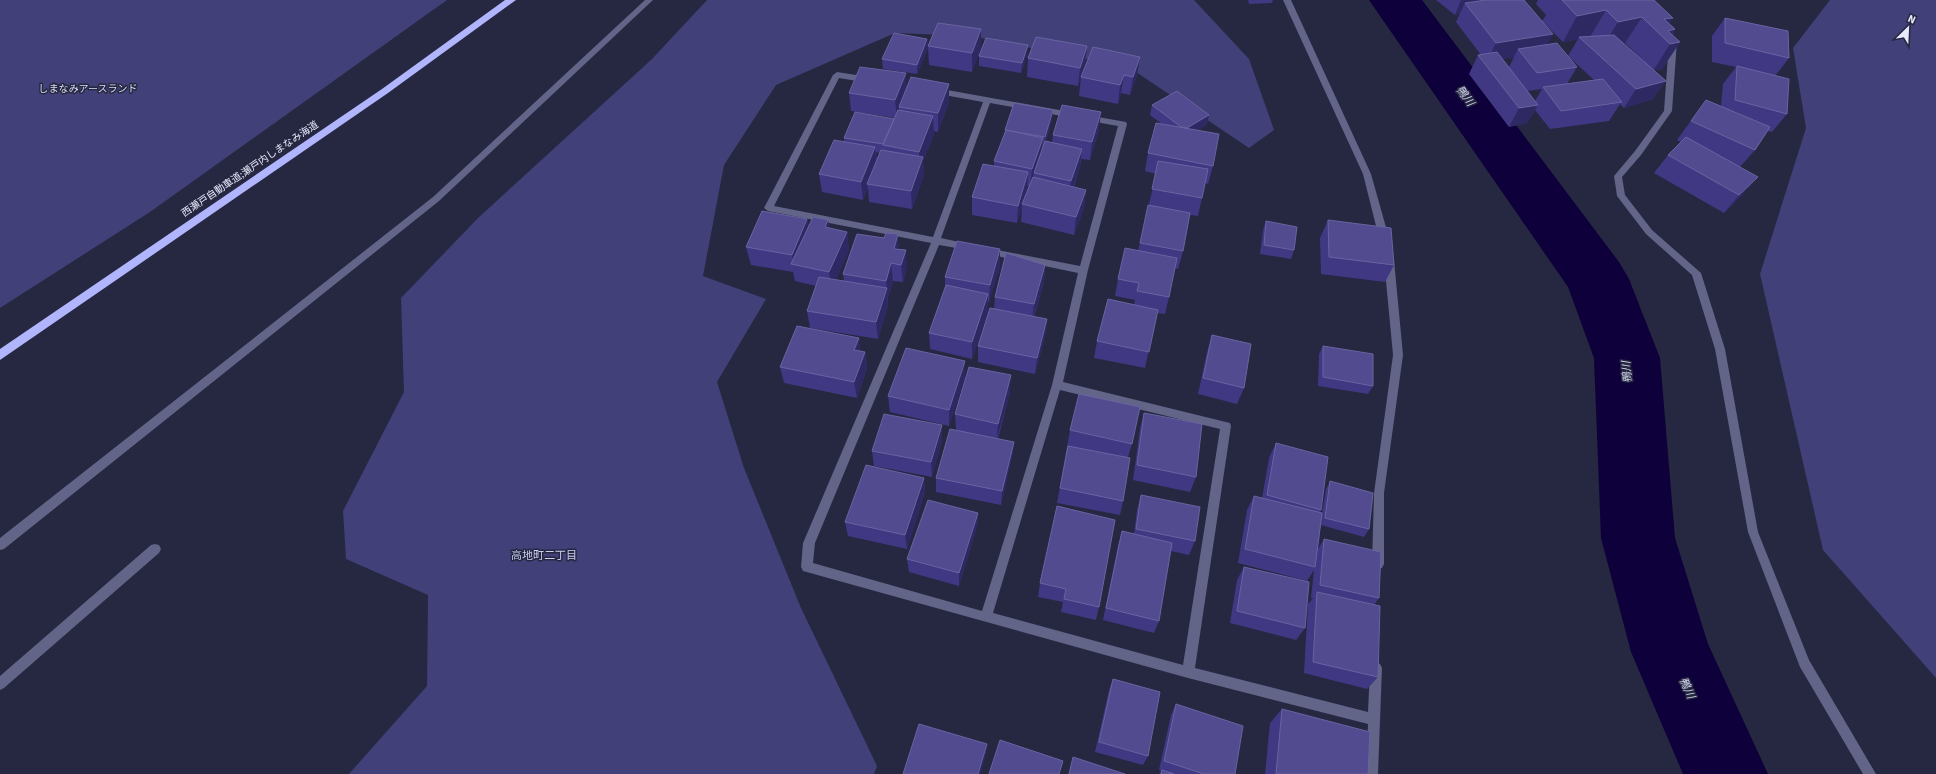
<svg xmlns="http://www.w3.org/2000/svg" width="1936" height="774" font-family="'Source Sans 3','Noto Sans JP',sans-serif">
<rect width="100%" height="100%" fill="#262741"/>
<!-- green -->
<path fill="#414078" d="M0,0H447L150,212L0,308Z
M707,0H1194L1249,59L1274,130L1249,148L1130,68L971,36L895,33L776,85L724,165L703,276L766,299L717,382L744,468L801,608L877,766L874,774H349L427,686L428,595L346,559L343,511L404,392L401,298L478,218L652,59Z
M1830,0H1936V678L1823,550L1760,274L1806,128L1793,48Z"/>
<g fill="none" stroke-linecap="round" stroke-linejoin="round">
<!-- river -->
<path fill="#0e003a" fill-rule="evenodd" d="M1369,0H1422L1619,262L1629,279L1660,358L1675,538L1708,644L1768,774H1683L1631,652L1601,538L1594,358L1568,287Z"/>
<!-- minor -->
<path fill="#626488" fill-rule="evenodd" d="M645,0H653L439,201L4,549L0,550V538L433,197Z
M1283,0H1291L1371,174L1389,238L1387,240L1384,241L1379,238L1363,174Z
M1673,38L1677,41L1672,111L1641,155L1622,177L1625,195L1652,230L1701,273L1725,349L1758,532L1809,660L1876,774H1863L1800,667L1748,532L1715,349L1692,275L1646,234L1617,196L1614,176L1635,151L1664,111L1669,41Z
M837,72L869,77L873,80L869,83L839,78L774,206L933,237L983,102L933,93V89L936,88L1126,122L1127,124L1088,270L1063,382L1230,423L1231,426L1195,668L1368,712L1370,668L1372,664L1376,662L1380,664L1382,668L1378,774H1366L1368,724L1188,678L803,571L801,567L803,543L931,243L768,211L764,208L833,75ZM990,103L1118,126L1080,266L987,248L982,251L987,254L1078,273L1052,385L982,611L813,563L815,543L939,245L968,250L973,247L968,244L941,238ZM1060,390L1220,429L1183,665L993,613Z
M1389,257L1394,260L1403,355L1384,493V564L1382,568L1378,569L1374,568L1372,564L1374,493L1393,355L1384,260Z
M155,544L159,545L161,549L159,553L4,688L0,690V676L151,545Z"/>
<!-- motorway -->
<path fill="#b1b5fe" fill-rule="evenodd" d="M505,0H516L388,93L0,360V349L382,89Z"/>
</g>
<!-- wall -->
<path fill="#403883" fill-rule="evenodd" d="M1248,0H1273L1272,3L1249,4Z
M1436,0H1524L1547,45L1577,67L1567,84L1594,80L1568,56L1578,39L1563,42L1542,21L1546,15L1536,4L1538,0H1654L1669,24L1675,29L1672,35L1680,42L1662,69L1654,70L1653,99L1624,108L1620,104L1609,121L1550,129L1535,110L1527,123L1509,127L1469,74L1478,55H1481L1456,22L1460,13L1455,15ZM1625,43L1645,62L1623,44ZM1514,57L1509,67L1503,59ZM1542,89L1535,101L1528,91Z
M1725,18L1789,58L1775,76L1787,114L1772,132L1767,131L1755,150L1740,167L1742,195L1724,213L1654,173L1668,155L1681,142L1677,140L1706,100L1721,106L1723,84L1736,67L1712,62V36Z
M927,39L928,48L917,74L883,69L882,59Z
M928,46L981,48L972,72L929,65Z
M1087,46L1085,64L1078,86L1027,77L1028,58Z
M1093,47L1137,76L1130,95L1121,93L1118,104L1079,96L1081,77Z
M1027,55L1021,73L979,66V56Z
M907,89L949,102L938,132L934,131V134L923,161L924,175L912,209L869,202L868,188L863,200L822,192L819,174L844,142V138L894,119L895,118L851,111L849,93ZM876,152L879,153L877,160Z
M1152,105L1207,125L1197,130L1213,166L1208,184L1205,183L1202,198L1198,216L1190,215L1183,251L1178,269L1175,268L1169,297L1165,314L1157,313L1145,368L1094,358L1097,341L1134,305L1135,300L1115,296L1118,279L1138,251L1156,174L1145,171L1148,153L1162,124L1150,115Z
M1052,120L1046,141L1052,143L1053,135L1099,130L1090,160L1081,159L1080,167L1074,187L1086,190L1084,208L1074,235L1021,222L1022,207L1017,223L972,215V197L994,166V161L1005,133V130ZM1027,186L1029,187L1025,197L1027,190Z
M807,219L809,227L828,220L829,228L847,232L849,250L836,280L844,281L843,274L899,249L907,268L903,282L893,281L888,298V305L878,339L810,328L807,311L816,286L795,281L793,272L751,265L746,247Z
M1328,220L1394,265L1385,282L1321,274L1320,238Z
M1266,221L1294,250L1291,259L1260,254L1263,230Z
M1000,249V267L989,302H988V311L972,359L930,349L929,333L945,289V277Z
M1045,265L1044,282L1034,317L1047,319L1045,336L1035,374L978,362V346L994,309L995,297Z
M1212,335L1244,388L1237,404L1198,394L1207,352Z
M1323,346L1373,386L1368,394L1318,386L1319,354Z
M861,351L865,352L867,368L857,398L784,383L780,367Z
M965,377L949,426L890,412L888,396Z
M1010,392L998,439L1014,442L1012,457L1001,505L936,492V478L956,430L955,414Z
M1144,413L1196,477L1190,492L1133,480L1140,429Z
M1070,430L1132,444L1128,457L1123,501L1120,515L1057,503Z
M942,440L932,477L874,466L872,451Z
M1276,443L1321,510L1320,512L1322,513L1326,489L1330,481L1369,529L1364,537L1321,525L1318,549L1324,539L1379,598L1374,605L1378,677L1367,689L1304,673L1308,604L1313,598H1311L1314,570L1307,581L1238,563L1247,510L1254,496L1262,498L1269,458Z
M924,478L925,492L907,549L848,536L845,522Z
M1141,495L1195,541L1189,555L1171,551L1159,621L1154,633L1103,620L1118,545L1122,531L1134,534L1137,510Z
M1057,506L1099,607L1096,620L1061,612L1063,602L1038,597L1040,583Z
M978,513L977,527L959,586L909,572L907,559Z
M1244,567L1305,628L1296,640L1230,623L1237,580Z
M1113,679L1148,756L1143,765L1095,752L1109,690Z
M1176,704L1235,774H1159L1161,771L1159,770L1171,715Z
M1282,709L1368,774H1265L1270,723Z"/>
<!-- shaded-wall -->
<path fill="#2e2963" d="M1461,0H1495L1465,3L1460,13L1455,15Z
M1606,10L1590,37H1579L1578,39L1563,42L1577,16Z
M1642,17L1625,43L1602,48L1618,22Z
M1673,18L1661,36L1664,19Z
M981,29V48L972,72V53Z
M1675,29L1667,41L1668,31Z
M1553,34L1543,53L1518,49L1514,57L1487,62L1496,43Z
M927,39L928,48L917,74V65Z
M1680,42L1662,69L1653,71L1670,44Z
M1028,45L1027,55L1021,73L1022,63Z
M1087,46L1085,64L1078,86L1080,68Z
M1140,57L1137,76L1130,95L1133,77Z
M906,73L907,92L899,107V111L897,118L895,100Z
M1124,75L1121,93L1118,104L1120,85Z
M1666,81L1653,99L1624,108L1636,89Z
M949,84V102L938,132V113Z
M1538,105L1527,123L1509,127L1519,108Z
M1053,110L1052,120L1044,147L1045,137Z
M1101,112L1099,130L1090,160L1092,142Z
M1209,115L1207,125L1182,139L1184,130Z
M933,116L934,134L923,161L924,175L912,209L911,191L920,167L919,152Z
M1043,138L1041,156L1034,173L1033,179L1030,187L1032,169Z
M875,147L877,166L867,184L868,188L863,200L861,182Z
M1082,149L1080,167L1069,199L1071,181Z
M1028,172L1027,190L1023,204H1022V207L1017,223L1018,206Z
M1758,177L1742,195L1724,213L1739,195Z
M1086,190L1084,208L1074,235L1076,217Z
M807,219L810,236L794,264L792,255Z
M828,220L831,238L825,227Z
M847,232L849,250L832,289L829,272Z
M898,234L899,252L894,249Z
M1000,249V267L989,302L990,285Z
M906,250L907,268L903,282L901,265Z
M891,263L893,281L888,298L886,281Z
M1045,265L1044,282L1032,321L1034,304Z
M887,288L888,305L878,339L876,322Z
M988,294V311L972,359V342Z
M1047,319L1045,336L1035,374L1037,358Z
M859,338L861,355L854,350Z
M865,352L867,368L857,398L854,382Z
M965,361V377L949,426V410Z
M1011,375L1010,392L997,439L998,424Z
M942,425V440L932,477L931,462Z
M1014,442L1012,457L1001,505L1002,491Z
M924,478L925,492L907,549L905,535Z
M978,513L977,527L959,586V573Z
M987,744L986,754L981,774H978Z"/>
<!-- building -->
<path fill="#524b90" stroke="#6964a1" d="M1486,0H1524L1553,34L1496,43L1465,3Z
M1562,0H1654L1673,18L1664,19L1675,29L1668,31L1680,42L1670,44L1642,17L1618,22L1606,10L1577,16Z
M1725,18L1788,31L1789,58L1725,43Z
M938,23L981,29L972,53L928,46Z
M894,33L927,39L917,65L882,59Z
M1614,35L1666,81L1636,89L1579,37Z
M1036,37L1087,46L1080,68L1028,58Z
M986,38L1028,45L1022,63L979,56Z
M1557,43L1577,67L1537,73L1518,49Z
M1093,47L1140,57L1133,77L1124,75L1120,85L1081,77Z
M1497,52L1538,105L1519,108L1478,55Z
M1737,66L1789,79L1787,114L1735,100Z
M860,67L906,73L895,100L849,93Z
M911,77L949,84L938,113L899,107Z
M1603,79L1622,102L1561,111L1543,87Z
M1177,91L1209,115L1187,128L1181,127L1152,105Z
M1706,100L1770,127L1755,150L1691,121Z
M1014,103L1053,110L1045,137L1005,130Z
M1062,105L1101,112L1092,142L1053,135Z
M898,110L933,116L919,152L883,145Z
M855,112L894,119L883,144L844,138Z
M1156,123L1219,134L1213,166L1148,153Z
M1006,130L1043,138L1032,169L994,161Z
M1686,137L1758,177L1739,195L1668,155Z
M834,140L875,147L861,182L819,174Z
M1045,141L1082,149L1071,181L1034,173Z
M881,150L923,157L911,191L867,184Z
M1158,161L1208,169L1202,198L1152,189Z
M983,164L1028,172L1018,206L972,197Z
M1033,177L1086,190L1076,217L1022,204Z
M1148,205L1190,213L1183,251L1140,243Z
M762,211L807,219L792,255L746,247Z
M813,217L828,220L825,227L847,232L829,272L791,264Z
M1328,220L1391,228L1394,265L1329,257Z
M1266,221L1297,227L1294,250L1264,245Z
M886,233L898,234L894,249L906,250L901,265L891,263L886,281L843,274L857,234L884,238Z
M957,241L1000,249L990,285L945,277Z
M1125,248L1177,258L1169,297L1137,291L1139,283L1118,279Z
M1006,253L1045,265L1034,304L995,297Z
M819,277L887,288L876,322L807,311Z
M946,285L988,294L972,342L929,333Z
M1108,299L1158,310L1149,352L1097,341Z
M990,308L1047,319L1037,358L978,346Z
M797,326L859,338L854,350L865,352L854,382L780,367Z
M1212,335L1251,344L1244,388L1203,378Z
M1323,346L1373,354V386L1323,377Z
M906,348L965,361L949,410L888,396Z
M969,367L1011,375L998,424L955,414Z
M1079,394L1140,407L1132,444L1070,430Z
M1144,413L1202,424L1196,477L1137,465Z
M884,414L942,425L931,462L872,451Z
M950,429L1014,442L1002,491L936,478Z
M1276,443L1328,457L1321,510L1267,495Z
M1068,446L1130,458L1123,501L1060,488Z
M866,465L924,478L905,535L845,522Z
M1330,481L1373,493L1369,529L1325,518Z
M1141,495L1200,507L1195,541L1136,529Z
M1254,496L1322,513L1315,567L1245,549Z
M928,500L978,513L959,573L907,559Z
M1057,506L1115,520L1099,607L1064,599L1066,589L1040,583Z
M1122,531L1172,543L1159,621L1106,608Z
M1324,539L1381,552L1379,598L1320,585Z
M1244,567L1309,582L1305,628L1237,611Z
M1317,592L1380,606L1378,677L1313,662Z
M1113,679L1160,692L1148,756L1099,742Z
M1176,704L1243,726L1235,774H1204L1164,761Z
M1282,709L1370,732L1368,774H1276Z
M919,724L987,744L978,774H903Z
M1000,740L1063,761L1059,774H989Z
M1073,757L1125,774H1069Z
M1162,770L1174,774H1161Z"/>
<g text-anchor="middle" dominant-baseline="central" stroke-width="3" stroke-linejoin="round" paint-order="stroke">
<!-- park labels -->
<g font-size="10" fill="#dbddf4" stroke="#262741">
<text x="88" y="89">しまなみアースランド</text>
</g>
<!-- street labels -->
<g font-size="10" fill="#e8eafc" stroke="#262741">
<text transform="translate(250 169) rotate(-34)">西瀬戸自動車道;瀬戸内しまなみ海道</text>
</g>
<!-- water labels -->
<g font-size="11" font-style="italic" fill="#d3d5ec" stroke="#262741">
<text transform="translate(1465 96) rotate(54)">鴨川</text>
<text transform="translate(1627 372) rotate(-95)">鴨川</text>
<text transform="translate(1687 688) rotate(65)">鴨川</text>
</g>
<!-- neighbourhood labels -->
<g font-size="11" fill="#cacdf0" stroke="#262741">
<text x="544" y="555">高地町二丁目</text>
</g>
</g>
<!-- north arrow -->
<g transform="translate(1908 28) rotate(24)" stroke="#262741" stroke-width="3" paint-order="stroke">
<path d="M0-3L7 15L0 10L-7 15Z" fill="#e8eafc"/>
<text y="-6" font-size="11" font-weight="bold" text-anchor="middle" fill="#e8eafc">N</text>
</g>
</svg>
